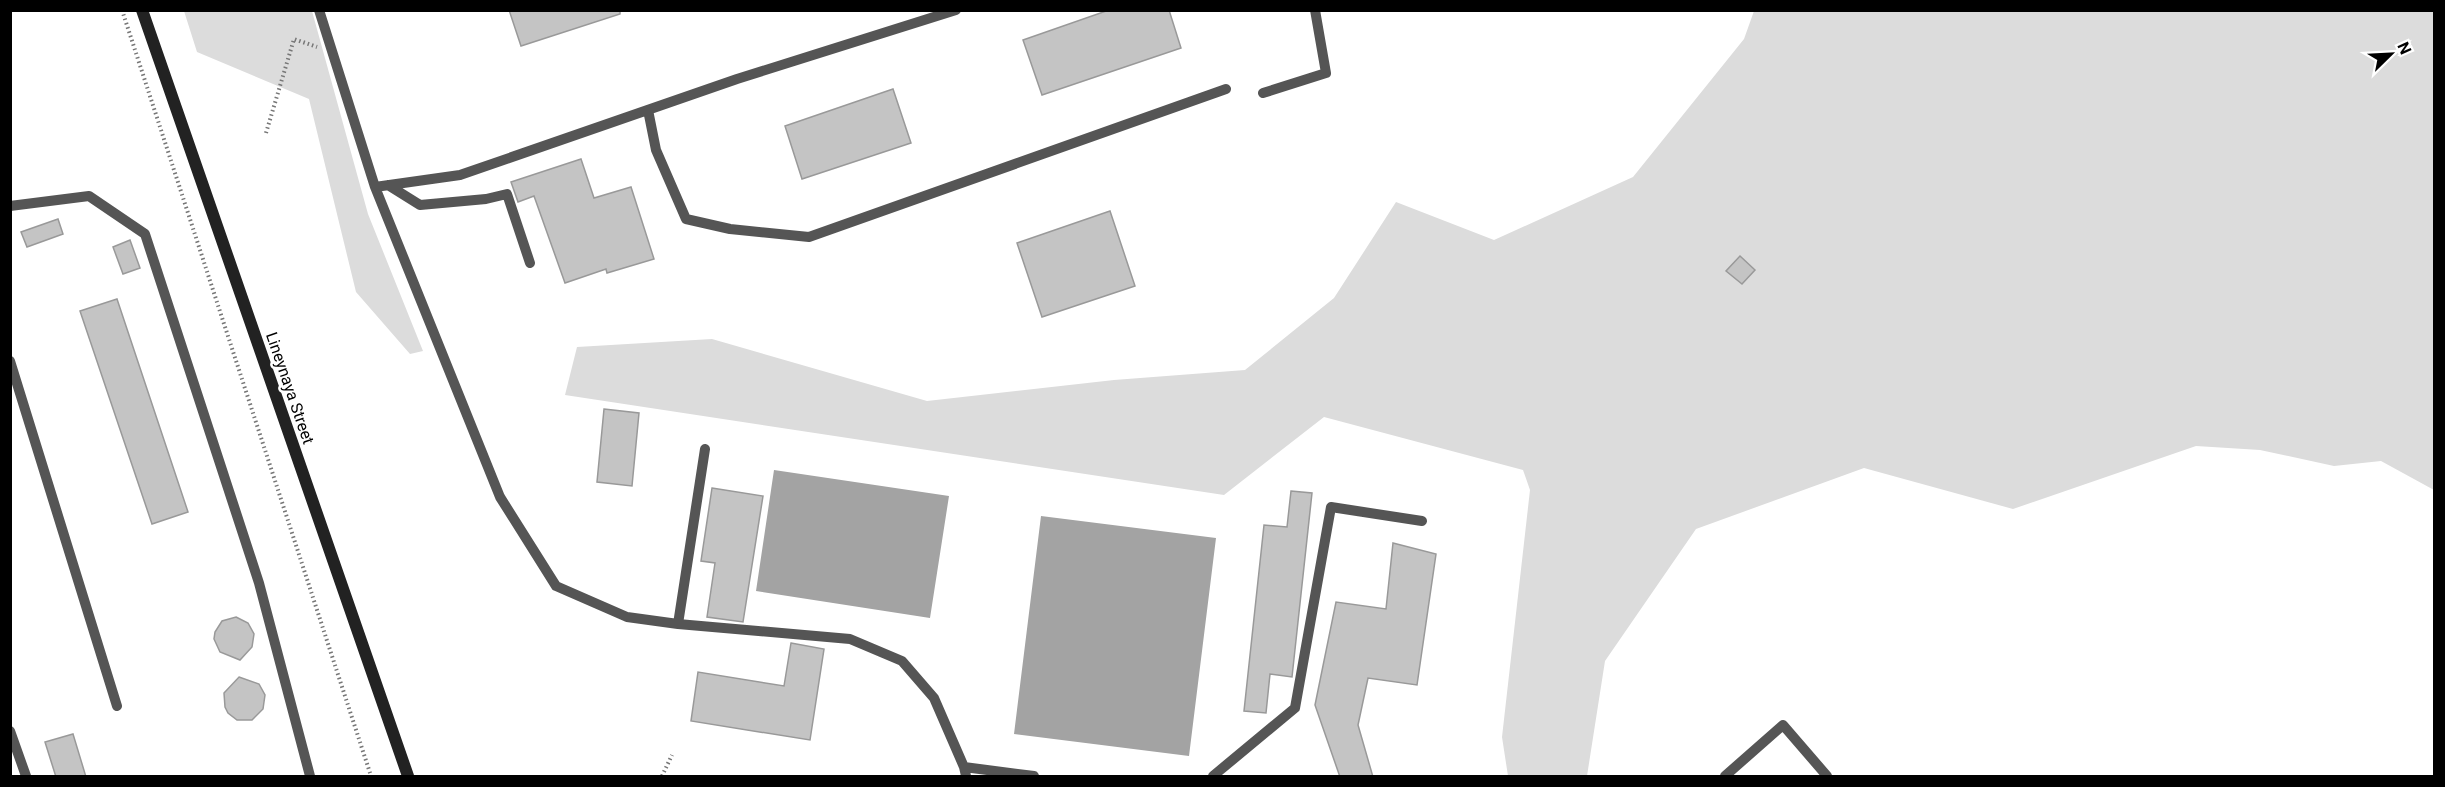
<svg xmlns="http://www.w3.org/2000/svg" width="2445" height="787" font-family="Roboto,sans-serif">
<rect width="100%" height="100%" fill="#fff"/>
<!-- green -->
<path fill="#dcdcdc" d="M184,11H312L368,214L423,351L410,354L356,292L309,99L197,52Z
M1754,11H2434V490L2381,461L2334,466L2260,450L2196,446L2013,509L1864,468L1696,529L1605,661L1587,776H1508L1502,737L1530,490L1523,470L1324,417L1224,495L565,395L577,347L712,339L927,401L1114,380L1245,370L1334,298L1396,202L1494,240L1633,177L1744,39Z"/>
<!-- water -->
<path fill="#a3a3a3" d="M774,470L949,496L930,618L756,591Z
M1041,516L1216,538L1189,756L1014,734Z"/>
<!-- building -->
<path fill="#c4c4c4" stroke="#999" stroke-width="1.5" d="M509,10H620V14L521,46Z
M1109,10H1169L1181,48L1042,95L1023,40Z
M893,89L911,143L802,179L785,126Z
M581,159L594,198L631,187L654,259L607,273L606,269L565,283L534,196L518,202L511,182Z
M1110,211L1135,286L1042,317L1017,243Z
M58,219L63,234L27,247L21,232Z
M130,240L140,268L123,274L113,247Z
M1740,256L1755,270L1742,284L1726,271Z
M117,299L188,512L152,524L80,311Z
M604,409L639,413L632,486L597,482Z
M712,488L763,496L743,622L707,617L715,563L701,561Z
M1291,491L1312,493L1292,677L1270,674L1266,713L1244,711L1264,525L1287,527Z
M1393,543L1436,554L1417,685L1368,678L1358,725L1373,777H1340L1315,705L1336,602L1386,609Z
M236,617L248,623L254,634L252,647L240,660L220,652L214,639L215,632L222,621Z
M791,643L824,649L810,740L691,721L698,672L784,686Z
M239,677L259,684L265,695L263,709L252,720H237L228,713L225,707L224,693Z
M73,734L86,777H56L45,742Z"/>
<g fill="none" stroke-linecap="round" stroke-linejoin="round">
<!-- path -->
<path stroke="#777" stroke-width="4" stroke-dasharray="1.5 3" stroke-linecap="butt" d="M122,10L371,776
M266,133L294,39L317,47
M662,776L672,755"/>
<!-- lane -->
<path stroke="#555" stroke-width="10" d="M319,10L375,187L460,175L737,79L956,10
M1263,93L1326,73L1315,10
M648,110L656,150L686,219L730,229L809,237L1226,89
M388,185L420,205L486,199L507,194L530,263
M375,187L500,497L556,586L627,617L678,624L850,639L902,661L934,698L964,767L966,776
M10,206L89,196L145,234L259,583L310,776
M10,361L117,706
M678,624L705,449
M10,731L26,776
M964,767L1034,776
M1213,776L1295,708L1331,507L1422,521
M1725,776L1783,725L1827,776"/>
<!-- secondary -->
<path stroke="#222" stroke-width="12" d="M142,10L408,776"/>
</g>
<g text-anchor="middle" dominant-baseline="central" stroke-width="5" stroke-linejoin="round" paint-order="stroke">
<!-- street labels -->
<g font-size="16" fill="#000" stroke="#fff">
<text transform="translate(290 388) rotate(71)">Lineynaya Street</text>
</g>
</g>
<!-- border -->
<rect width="2445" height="787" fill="none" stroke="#000000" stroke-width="24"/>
<!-- north arrow -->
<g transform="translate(2391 54) rotate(66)" stroke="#ffffff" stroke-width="4.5" paint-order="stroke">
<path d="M0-4.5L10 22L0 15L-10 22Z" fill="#000000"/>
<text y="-9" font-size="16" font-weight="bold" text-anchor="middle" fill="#000000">N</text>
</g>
</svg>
